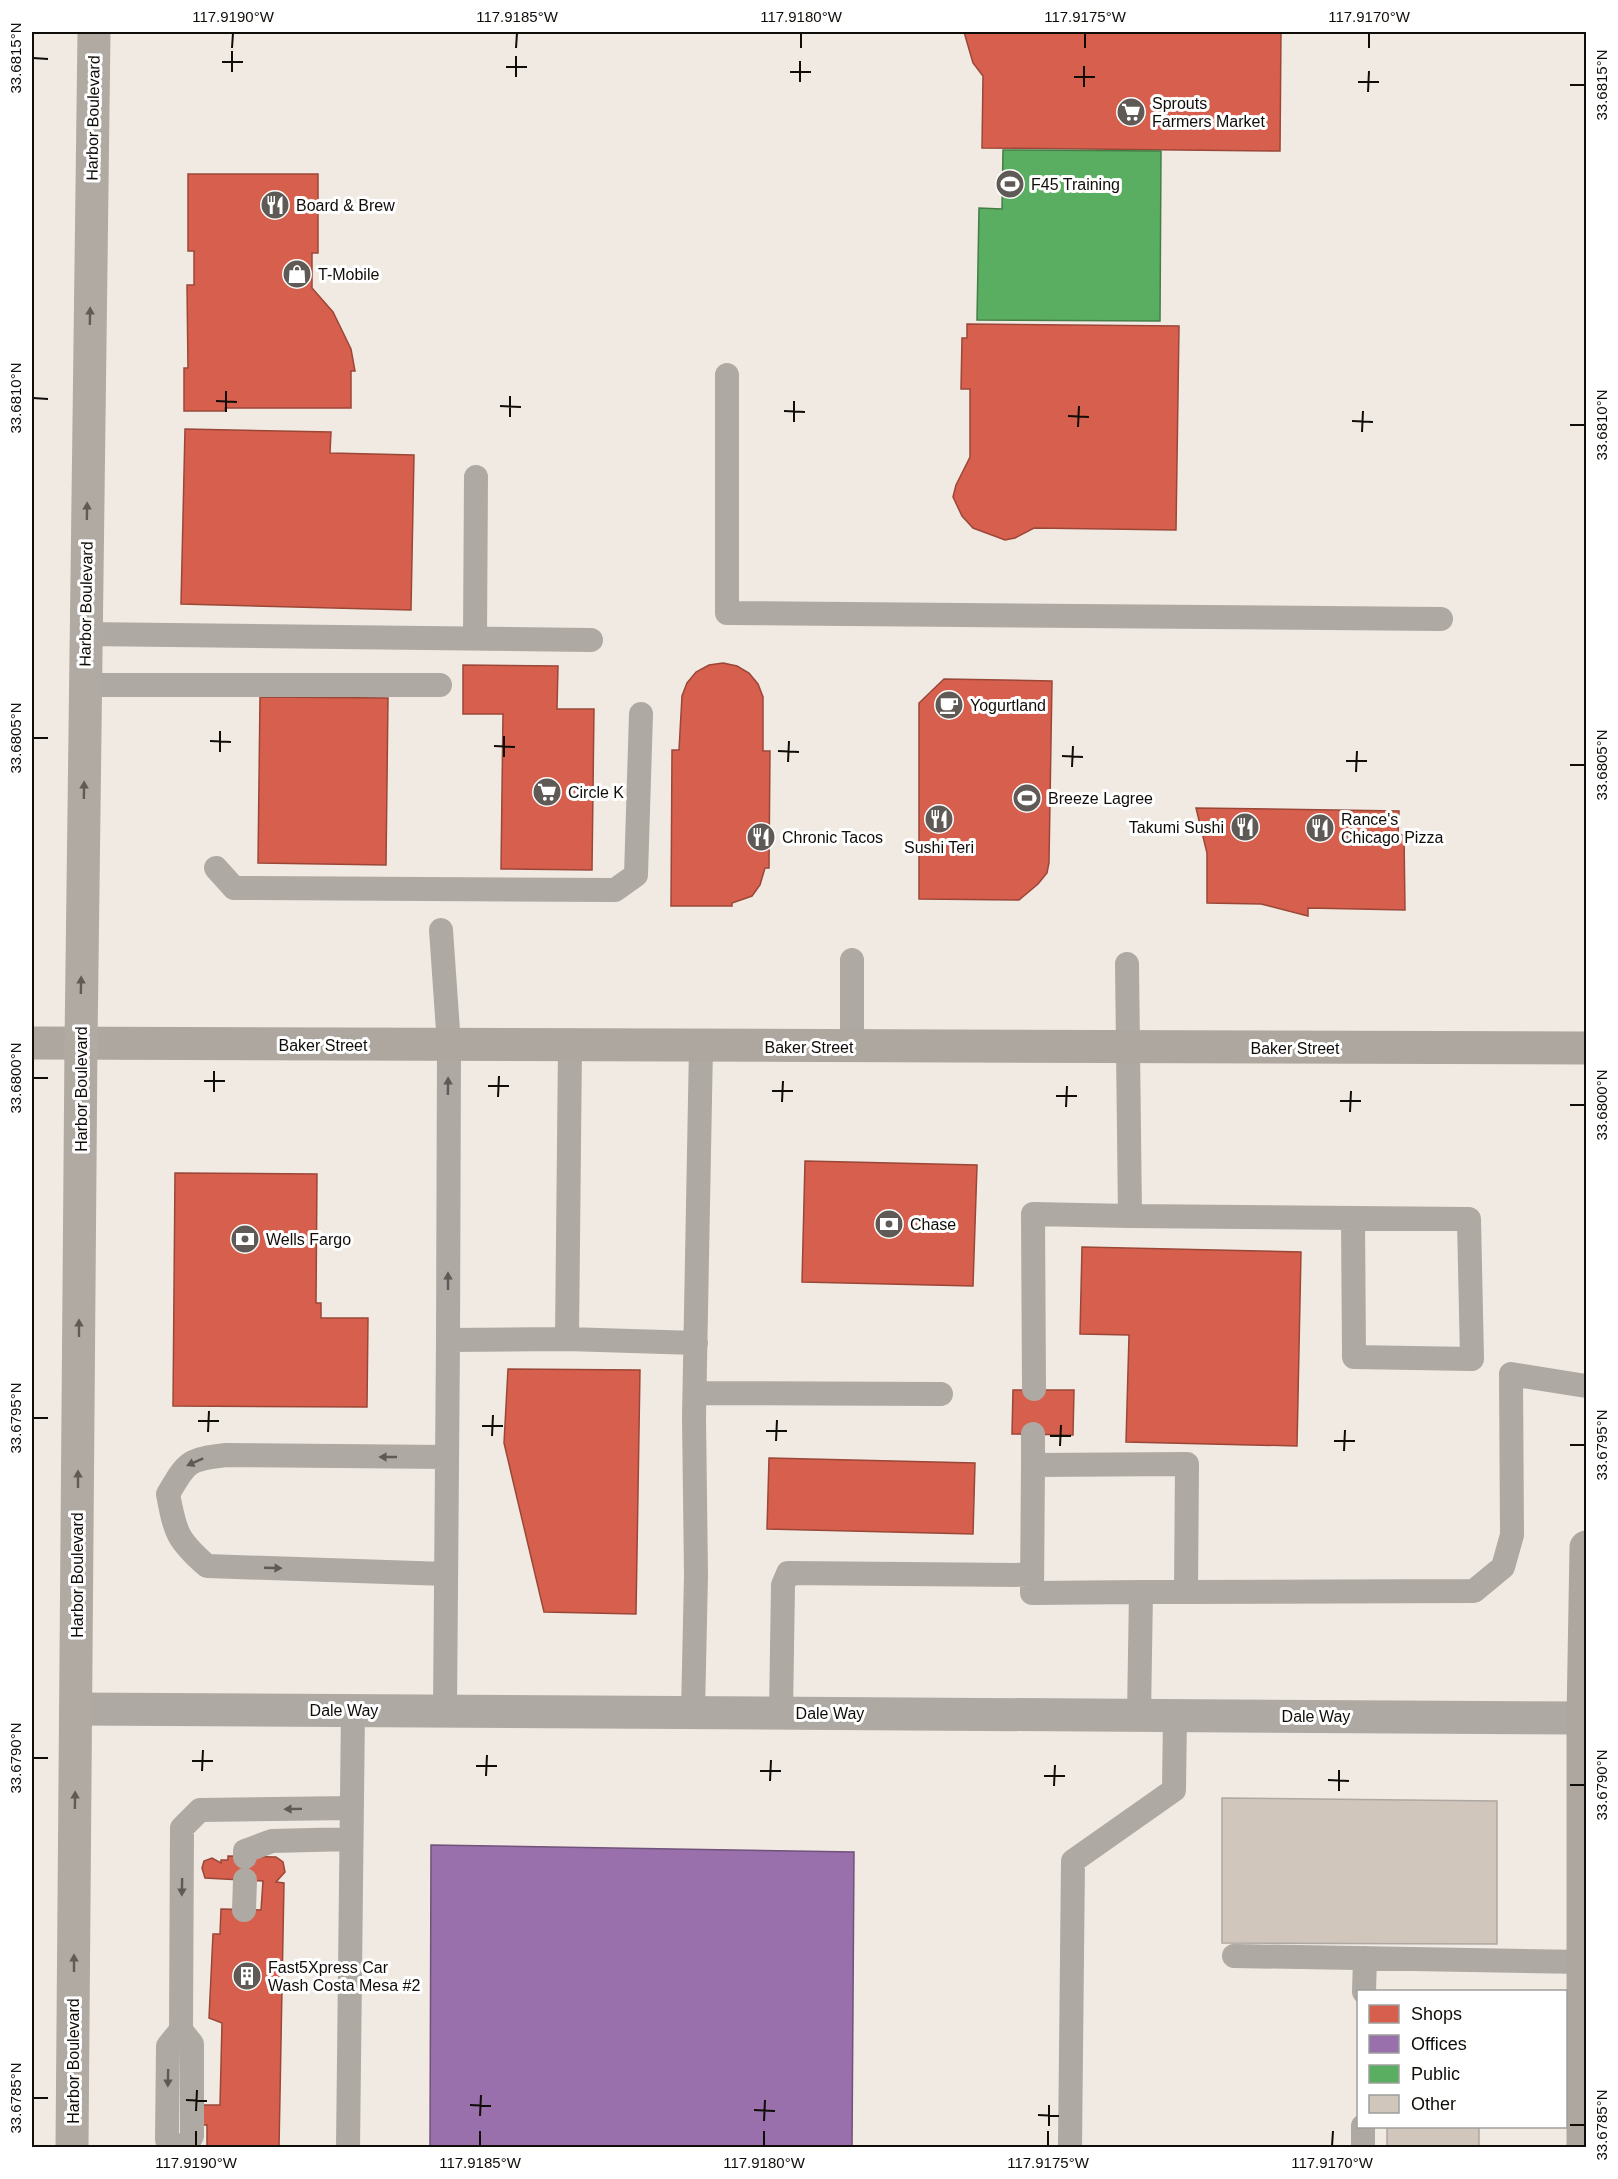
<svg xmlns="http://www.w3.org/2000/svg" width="1618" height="2179" font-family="Helvetica,sans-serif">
<rect width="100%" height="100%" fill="#f1eae3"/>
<!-- shops -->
<path fill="#d6604d" stroke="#9b4738" stroke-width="1.5" d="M964,32H1281L1280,151L982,148L983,76L973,63Z
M188,174H318V253H312V288L333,312L351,349L355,371H351V408H225V411H184V368H188L187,285H194V251H188Z
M967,324L1179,326L1176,530L1034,528L1015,538L1005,540L973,528L962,516L953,497L956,485L970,457V389H961L962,338H967Z
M185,429L331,432L330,453L414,455L411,610L181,604Z
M723,663L737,666L749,673L758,684L763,697V751H770L769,868H765L760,885L752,896L732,903V906H671L672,750H679L682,696L687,683L696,672L709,665Z
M463,665L558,666L557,709H594L592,870L501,869L503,714H463Z
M944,679L1052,681L1049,863L1047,873L1038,884L1019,900L919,899V703Z
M260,697L388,698L386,865L258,863Z
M1196,808L1399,811L1398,835H1404L1405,910L1308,908V916L1261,904L1207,903V853Z
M805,1161L977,1165L973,1286L802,1282Z
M175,1173L317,1174L316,1303H321V1318H368L367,1407L173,1406Z
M1082,1247L1301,1252L1297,1446L1126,1442L1129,1335L1080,1334Z
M508,1369L640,1370L636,1614L544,1612L504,1443Z
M1013,1390H1074L1073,1435L1012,1434Z
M769,1458L975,1463L973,1534L767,1529Z
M228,1856L276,1857L283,1862L285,1872L276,1882L284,1883L279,2148H207V2125H201L202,2105H220L222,2023L209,2018L213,1934H220L221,1909L261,1910L263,1881L205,1878L202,1868L204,1861L212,1858L221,1863V1860H228Z"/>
<!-- offices -->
<path fill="#9970ab" stroke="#70527a" stroke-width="1.5" d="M431,1845L854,1852L852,2148H430Z"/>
<!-- public -->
<path fill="#5aae61" stroke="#447d46" stroke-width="1.5" d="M1003,150L1161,151L1160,321L977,320L979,208L1002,209Z"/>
<!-- building -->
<path fill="#d1c6bc" stroke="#aea8a3" stroke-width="1.5" d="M1222,1798L1497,1801V1944L1222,1943Z
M1387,2126H1479V2148H1387Z"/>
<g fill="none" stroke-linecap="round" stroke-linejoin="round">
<!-- lane -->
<path stroke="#aea9a2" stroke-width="24" d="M727,375V613L1441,619
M85,634L591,640
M475,638L476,477
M85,685H440
M216,868L234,888L615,890L636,875L641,714
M441,930L449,1045L448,1340
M852,960V1047
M1127,964L1130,1216L1469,1219L1472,1359L1354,1357L1353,1218
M567,1339L696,1343
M1034,1389L1033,1214L1130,1216
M695,1393L941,1394
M1033,1465V1434
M446,1574L207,1566C177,1540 175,1532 168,1494C188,1460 188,1460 226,1455L447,1457
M1141,1592H1186
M445,1711L448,1340L567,1339L570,1046
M693,1712L696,1575L694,1417L701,1046
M781,1712L783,1585L788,1573L1032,1575
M1139,1715L1141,1592L1032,1593L1033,1465L1187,1464L1186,1592L1474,1591L1503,1567L1512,1535L1511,1374L1586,1386
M245,1857V1851L272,1841L351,1839
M244,1910L245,1880
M1234,1956L1584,1962
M1364,1992L1365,1958
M181,2030L192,2044V2136L184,2148
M174,2148L167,2140L168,2046L181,2030L182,1828L200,1810L352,1808
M348,2148L353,1710
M1070,2148L1073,1861L1174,1790L1175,1715
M1363,2148V2126"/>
<!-- street -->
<path stroke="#aea9a2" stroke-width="33" d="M76,1709L1583,1718"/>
<!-- secondary -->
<path stroke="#aea7a0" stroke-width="33" d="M32,1043L1586,1048
M1583,2148V1718L1586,1547"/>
<!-- primary -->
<path stroke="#b0aaa2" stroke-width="33" d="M72,2148L81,1044L94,32"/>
</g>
<!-- one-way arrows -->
<defs><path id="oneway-solid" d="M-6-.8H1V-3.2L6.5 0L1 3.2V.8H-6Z" transform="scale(1.5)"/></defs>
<g fill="#605b55">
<use href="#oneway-solid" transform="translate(90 316) rotate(-89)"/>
<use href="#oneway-solid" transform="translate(87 511) rotate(-89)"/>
<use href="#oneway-solid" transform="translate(84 790) rotate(-89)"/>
<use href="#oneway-solid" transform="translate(81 985) rotate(-89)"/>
<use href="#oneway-solid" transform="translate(79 1328) rotate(-90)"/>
<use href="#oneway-solid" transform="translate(78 1479) rotate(-90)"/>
<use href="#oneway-solid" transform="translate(75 1800) rotate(-89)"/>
<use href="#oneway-solid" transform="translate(74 1963) rotate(-90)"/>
</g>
<g fill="#5f5a55">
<use href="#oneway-solid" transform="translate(448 1086) rotate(-89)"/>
<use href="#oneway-solid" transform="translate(448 1281) rotate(-90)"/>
<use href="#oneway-solid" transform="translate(388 1457) rotate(-180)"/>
<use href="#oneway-solid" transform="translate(195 1462) rotate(156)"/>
<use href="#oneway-solid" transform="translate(273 1568) rotate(2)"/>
<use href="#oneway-solid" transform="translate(293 1809) rotate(179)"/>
<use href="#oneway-solid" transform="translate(182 1887) rotate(91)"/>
<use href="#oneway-solid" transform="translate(168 2078) rotate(91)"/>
</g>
<!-- ticks -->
<path fill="none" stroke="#100c08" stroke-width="2" d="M232,48L233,33M516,48L517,33M801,48V33M1085,48V33M1369,48V33M33,58L48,59M222,62H243M506,67H527M232,72V51M790,72H811M516,77V56M1074,77H1095M800,82V61M1358,82H1379M1570,85H1585M1084,87V66M1368,92L1369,71M33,398L48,399M216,401L237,402M500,406L521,407M784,411L805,412M226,412V391M1068,416L1089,417M510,417V396M1352,421L1373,422M794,422V401M1570,425H1585M1078,427L1079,406M1362,432L1363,411M33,738H48M210,741L231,742M494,746L515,747M778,751L799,752M220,752V731M1062,756L1083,757M504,757V736M1346,761H1367M788,762L789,741M1570,765H1585M1072,767L1073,746M1356,772L1357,751M33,1078H48M204,1081H225M488,1086H509M772,1091H793M214,1092V1071M1056,1096H1077M498,1097L499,1076M1340,1101H1361M782,1102L783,1081M1570,1105H1585M1066,1107L1067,1086M1350,1112L1351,1091M33,1418H48M198,1421H219M482,1426H503M766,1431H787M208,1432L209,1411M492,1436L493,1415M1050,1436H1071M776,1441L777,1420M1334,1441H1355M1570,1445H1585M1060,1446L1061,1425M1344,1451L1345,1430M33,1758H48M192,1761H213M476,1766H497M202,1771L203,1750M760,1771H781M486,1776L487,1755M1044,1776H1065M1328,1780L1349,1781M770,1781L771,1760M1570,1785H1585M1054,1786L1055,1765M1339,1791V1770M33,2098H48M186,2100L207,2101M470,2105L491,2106M754,2110L775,2111M196,2111L197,2090M1038,2115L1059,2116M480,2116L481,2095M764,2121L765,2100M1570,2125H1585M1049,2126V2105M196,2146V2131M480,2146V2131M764,2146V2131M1048,2146V2131M1332,2146L1333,2131"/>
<!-- icons -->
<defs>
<g id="supermarket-disc" transform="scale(1.5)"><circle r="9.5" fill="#5f5a55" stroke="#fff"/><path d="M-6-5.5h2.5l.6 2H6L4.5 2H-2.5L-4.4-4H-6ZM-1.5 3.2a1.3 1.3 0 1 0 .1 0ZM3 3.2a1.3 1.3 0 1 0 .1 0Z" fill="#fff"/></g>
<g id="stadium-disc" transform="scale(1.5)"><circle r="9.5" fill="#5f5a55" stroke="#fff"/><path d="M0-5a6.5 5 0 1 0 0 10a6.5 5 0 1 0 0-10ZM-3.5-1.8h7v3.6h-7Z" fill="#fff"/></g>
<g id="restaurant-disc" transform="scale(1.5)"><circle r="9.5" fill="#5f5a55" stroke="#fff"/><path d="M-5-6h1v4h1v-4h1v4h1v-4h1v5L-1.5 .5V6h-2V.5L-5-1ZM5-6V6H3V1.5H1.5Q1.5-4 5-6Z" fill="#fff"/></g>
<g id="shop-disc" transform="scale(1.5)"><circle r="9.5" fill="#5f5a55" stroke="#fff"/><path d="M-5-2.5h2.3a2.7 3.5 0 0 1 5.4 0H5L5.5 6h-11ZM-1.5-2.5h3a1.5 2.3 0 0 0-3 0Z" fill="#fff"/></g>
<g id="cafe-disc" transform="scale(1.5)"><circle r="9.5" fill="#5f5a55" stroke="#fff"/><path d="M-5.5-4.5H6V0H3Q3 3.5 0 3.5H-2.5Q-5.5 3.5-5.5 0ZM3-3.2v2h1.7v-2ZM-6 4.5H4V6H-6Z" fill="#fff"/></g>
<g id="bank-disc" transform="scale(1.5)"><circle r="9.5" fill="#5f5a55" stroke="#fff"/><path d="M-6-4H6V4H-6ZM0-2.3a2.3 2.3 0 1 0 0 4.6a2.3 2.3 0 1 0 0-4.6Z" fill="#fff"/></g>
<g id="building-disc" transform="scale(1.5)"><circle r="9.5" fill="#5f5a55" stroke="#fff"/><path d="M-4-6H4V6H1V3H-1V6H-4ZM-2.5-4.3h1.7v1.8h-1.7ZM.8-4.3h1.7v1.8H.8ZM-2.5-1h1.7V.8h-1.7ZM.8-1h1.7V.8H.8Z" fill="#fff"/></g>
</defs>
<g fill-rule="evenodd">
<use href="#supermarket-disc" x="1131" y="112"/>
<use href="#stadium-disc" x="1010" y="184"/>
<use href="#restaurant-disc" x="275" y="205"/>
<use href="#shop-disc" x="297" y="274"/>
<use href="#cafe-disc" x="949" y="705"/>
<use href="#supermarket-disc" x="547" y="792"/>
<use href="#stadium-disc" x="1027" y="798"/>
<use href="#restaurant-disc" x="939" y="819"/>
<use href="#restaurant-disc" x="1245" y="827"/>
<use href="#restaurant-disc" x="1320" y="828"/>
<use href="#restaurant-disc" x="761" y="837"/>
<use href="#bank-disc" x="889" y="1224"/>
<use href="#bank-disc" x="245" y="1239"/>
<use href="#building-disc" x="247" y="1976"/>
</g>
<g text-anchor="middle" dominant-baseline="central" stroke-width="6" stroke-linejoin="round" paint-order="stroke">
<!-- poi labels -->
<g font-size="16" fill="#100c08" stroke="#fff" text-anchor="start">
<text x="1152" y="103">Sprouts<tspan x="1152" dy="18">Farmers Market</tspan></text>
<text x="1031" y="184">F45 Training</text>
<text x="296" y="205">Board &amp; Brew</text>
<text x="318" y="274">T-Mobile</text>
<text x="970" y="705">Yogurtland</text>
<text x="568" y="792">Circle K</text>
<text x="1048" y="798">Breeze Lagree</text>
<text x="1341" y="819">Rance's<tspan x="1341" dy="18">Chicago Pizza</tspan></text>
<text x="1224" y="827" text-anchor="end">Takumi Sushi</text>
<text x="782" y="837">Chronic Tacos</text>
<text x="939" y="847" text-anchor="middle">Sushi Teri</text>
<text x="910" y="1224">Chase</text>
<text x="266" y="1239">Wells Fargo</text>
<text x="268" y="1967">Fast5Xpress Car<tspan x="268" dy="18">Wash Costa Mesa #2</tspan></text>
</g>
<!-- street labels -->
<g font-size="16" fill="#100c08" stroke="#fff">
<text transform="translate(93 118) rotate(-89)">Harbor Boulevard</text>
<text transform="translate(86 604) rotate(-89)">Harbor Boulevard</text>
<text x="323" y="1045">Baker Street</text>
<text x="809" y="1047">Baker Street</text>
<text x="1295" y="1048">Baker Street</text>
<text transform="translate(81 1089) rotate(-90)">Harbor Boulevard</text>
<text transform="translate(77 1575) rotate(-90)">Harbor Boulevard</text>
<text x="344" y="1710">Dale Way</text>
<text x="830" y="1713">Dale Way</text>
<text x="1316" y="1716">Dale Way</text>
<text transform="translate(73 2061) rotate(-90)">Harbor Boulevard</text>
</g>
</g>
<!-- border -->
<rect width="1618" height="2179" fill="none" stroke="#ffffff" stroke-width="66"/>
<!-- legend -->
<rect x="1357" y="1990" width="210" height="138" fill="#ffffff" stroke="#9f9e9c" stroke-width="1.5"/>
<rect x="1369" y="2005" width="30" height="18" fill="#d6604d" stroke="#9f9e9c" stroke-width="1.5"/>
<text x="1411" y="2020" font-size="18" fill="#100c08">Shops</text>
<rect x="1369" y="2035" width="30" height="18" fill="#9970ab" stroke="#9f9e9c" stroke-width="1.5"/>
<text x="1411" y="2050" font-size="18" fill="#100c08">Offices</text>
<rect x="1369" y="2065" width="30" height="18" fill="#5aae61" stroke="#9f9e9c" stroke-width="1.5"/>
<text x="1411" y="2080" font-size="18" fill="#100c08">Public</text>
<rect x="1369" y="2095" width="30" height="18" fill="#d1c6bc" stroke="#9f9e9c" stroke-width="1.5"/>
<text x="1411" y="2110" font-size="18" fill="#100c08">Other</text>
<rect x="33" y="33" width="1552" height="2113" fill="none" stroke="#100c08" stroke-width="2"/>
<g font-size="15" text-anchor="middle" fill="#100c08">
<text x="233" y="22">117.9190°W</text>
<text x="517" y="22">117.9185°W</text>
<text x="801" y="22">117.9180°W</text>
<text x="1085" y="22">117.9175°W</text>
<text x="1369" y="22">117.9170°W</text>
<text transform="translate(16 58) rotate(-90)" y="5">33.6815°N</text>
<text transform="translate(1602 85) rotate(-90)" y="5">33.6815°N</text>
<text transform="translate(16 398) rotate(-90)" y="5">33.6810°N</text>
<text transform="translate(1602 425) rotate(-90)" y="5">33.6810°N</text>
<text transform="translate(16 738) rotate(-90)" y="5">33.6805°N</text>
<text transform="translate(1602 765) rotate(-90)" y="5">33.6805°N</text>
<text transform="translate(16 1078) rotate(-90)" y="5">33.6800°N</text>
<text transform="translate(1602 1105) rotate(-90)" y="5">33.6800°N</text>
<text transform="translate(16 1418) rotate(-90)" y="5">33.6795°N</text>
<text transform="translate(1602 1445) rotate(-90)" y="5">33.6795°N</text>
<text transform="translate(16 1758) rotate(-90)" y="5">33.6790°N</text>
<text transform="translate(1602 1785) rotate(-90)" y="5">33.6790°N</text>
<text transform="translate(16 2098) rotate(-90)" y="5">33.6785°N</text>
<text transform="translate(1602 2125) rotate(-90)" y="5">33.6785°N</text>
<text x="196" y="2168">117.9190°W</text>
<text x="480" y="2168">117.9185°W</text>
<text x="764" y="2168">117.9180°W</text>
<text x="1048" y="2168">117.9175°W</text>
<text x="1332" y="2168">117.9170°W</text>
</g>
</svg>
